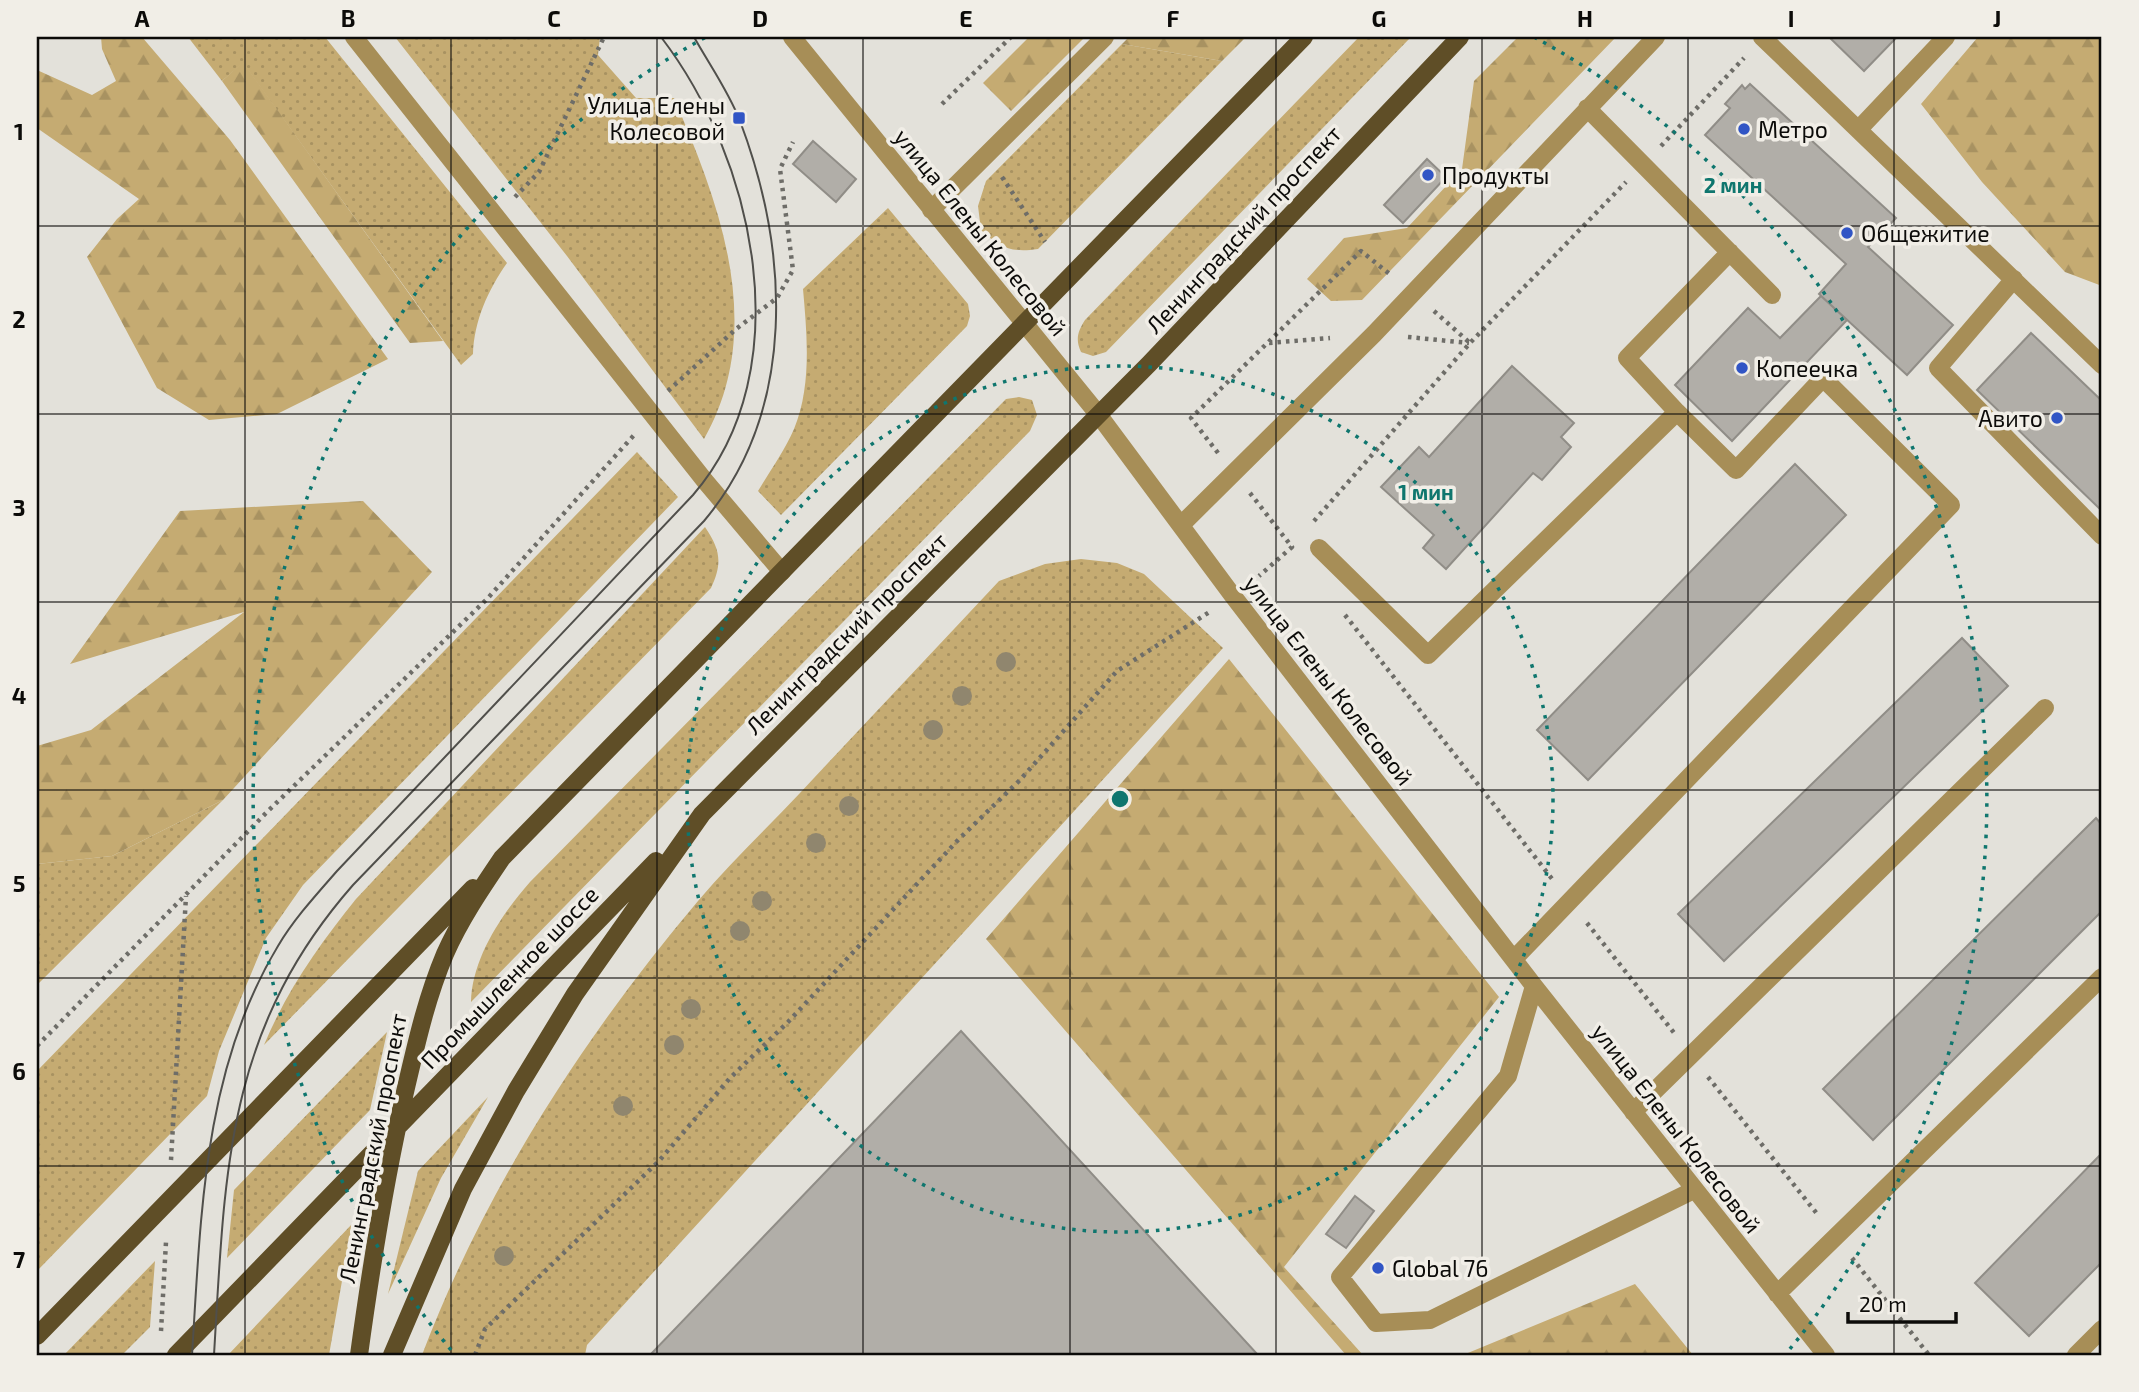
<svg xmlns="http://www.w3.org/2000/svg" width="2139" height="1392" font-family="'Exo 2',sans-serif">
<defs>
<pattern id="grass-dots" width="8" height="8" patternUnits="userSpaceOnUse" patternTransform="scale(1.75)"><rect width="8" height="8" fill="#c5ab72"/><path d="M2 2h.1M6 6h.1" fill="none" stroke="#a89261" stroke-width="1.8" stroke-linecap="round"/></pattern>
<pattern id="forest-firs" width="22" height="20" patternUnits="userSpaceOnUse" patternTransform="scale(1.75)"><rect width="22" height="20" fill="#c5ab72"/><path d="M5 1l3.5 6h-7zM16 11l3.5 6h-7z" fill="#a89261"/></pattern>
</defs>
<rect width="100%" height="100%" fill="#e3e1da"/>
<!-- grass -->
<path fill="url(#grass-dots)" d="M188,37H325L507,263C488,290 474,321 473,354L461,365L243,63L222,81Z
M395,37H600L598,55L636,98H674C720,205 767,328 704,439L567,256Z
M1359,37H1411L1106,352L1093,356L1081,352C1075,339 1078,331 1085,320Z
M1122,44L1222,61L1038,249C1012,253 1000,248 981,230L978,206L986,181Z
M888,208L968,304L970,316L967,326L781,515L758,491C770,471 785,450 794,429C812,386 807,334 803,289Z
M1019,397L1032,400L1037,415L1030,431L471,1002C472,958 502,914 530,882L1006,399Z
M637,452L678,497L303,885L266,938L219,1051L207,1096L37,1271V1071Z
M705,527C720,549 723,563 711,588L264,1045C287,990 319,945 356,899Z
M1081,559L1117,563L1144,574L1223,648L587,1345L585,1355H422C485,1189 584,1036 698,901C730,863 766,829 800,793C866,722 933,652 999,581L1045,564Z
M223,800L37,985V864L112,856Z
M387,1032L370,1110L227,1258L234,1190Z
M488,1097L441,1178L388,1294L418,1171Z
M352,1224L329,1355H228Z
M155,1261L150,1327L122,1355H64Z"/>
<!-- forest -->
<path fill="url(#forest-firs)" d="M101,37H142L230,140L388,359L277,414L209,420L157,388L87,257L117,219L139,199L37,128V70L92,95L116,81L102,49Z
M1029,37H1085L1011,111L983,83Z
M1129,37H1246L1222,61L1122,44Z
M1518,37H1616L1362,300L1331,301L1307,279L1344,238L1407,228L1462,169L1474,81Z
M1978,37H2102V286L2065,272L1982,182L1921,104Z
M243,62L443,341L410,343L222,81Z
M363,501L432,572L223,800L112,856L37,864V746L91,730L244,612L70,664L180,511Z
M1229,659L1499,997L1284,1267L1363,1355H1346L986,939Z
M1635,1284L1693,1355H1463Z"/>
<!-- building -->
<path fill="#b1aea8" stroke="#908d87" stroke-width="2" d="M1829,37H1897L1864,71Z
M1750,84L1896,218L1868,247L1953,325L1907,375L1819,294L1846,264L1705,135L1730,108L1725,104L1742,85L1745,89Z
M813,141L856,179L836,202L793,164Z
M1427,159L1446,177L1403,223L1384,205Z
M1821,296L1847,320L1732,441L1675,385L1748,308L1780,338Z
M2031,333L2102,401V511L1977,390Z
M1512,366L1574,423L1561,437L1571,447L1542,480L1533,473L1446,569L1423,548L1434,535L1381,487L1419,447L1429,457Z
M1795,464L1846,515L1588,780L1537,730Z
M1962,638L2008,686L1724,961L1678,914Z
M2096,818L2102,825V911L1873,1140L1823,1089Z
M961,1031L1258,1355H650Z
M2102,1153V1262L2029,1336L1975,1283Z
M1355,1196L1374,1211L1346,1248L1326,1234Z"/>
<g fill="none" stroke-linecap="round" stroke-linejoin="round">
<!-- path -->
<path stroke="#6e6d68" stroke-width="4.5" stroke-dasharray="3.5 5" stroke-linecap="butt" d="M942,104L1011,37
M1661,146L1744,58
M1002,177L1045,242
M515,197L539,172L604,37
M1434,311L1470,343
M1408,337L1469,343
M1269,343L1330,338
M668,391L736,329L777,298L793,270L780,169L793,142
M1218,453L1191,418L1361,251L1392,276
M1250,493L1292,547L1259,576
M1314,521L1470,343L1626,182
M1345,615L1553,880
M1587,923L1675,1034
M37,1046L267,812L487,599L635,434
M1708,1077L1818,1215
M171,1160L186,896
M1852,1258L1929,1355
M161,1331L166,1242
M475,1355L485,1329L659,1161L730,1078L788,1022L959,839L1019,781L1117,671L1211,611"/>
<!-- minor -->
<path stroke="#a78e57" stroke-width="18" d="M354,37L705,481L782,572
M792,37L1098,414L1233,596L1534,986L1826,1355
M1762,37L2102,365
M1587,108L1772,295
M1859,129L1946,37
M931,210L1105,37
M2014,279L1938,368L2102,536
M1182,524L1374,334L1656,37
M1319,548L1428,655L1677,412
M1514,959L1951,505L1823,378L1736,470L1677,412L1627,358L1730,252
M1534,986L1508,1076L1340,1277L1376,1323L1430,1320L1694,1190
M1633,1112L2045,708
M1777,1294L2102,977
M2076,1355L2102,1329"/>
<!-- major -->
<path stroke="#5f4e27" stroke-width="18" d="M37,1336L473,888
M176,1355L656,861
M359,1355C371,1267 385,1179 405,1092C416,1045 426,999 445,954C460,920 481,889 502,858L1304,37
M392,1355L463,1189L516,1091L575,994L702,814L1149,364L1460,37"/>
<!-- tram -->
<path stroke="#504f4b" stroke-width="2" d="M192,1355C201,1216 203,1070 278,946C294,919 316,895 337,871L693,495C802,369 754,158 661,37
M214,1355C225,1173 225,1031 353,885L704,521C798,409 789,251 740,121C729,92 709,64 694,37"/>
</g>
<!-- trees -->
<g fill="#90866e">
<circle cx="1006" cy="662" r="10"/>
<circle cx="962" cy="696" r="10"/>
<circle cx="933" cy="730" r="10"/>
<circle cx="849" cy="806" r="10"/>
<circle cx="816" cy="843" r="10"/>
<circle cx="762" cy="901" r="10"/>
<circle cx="740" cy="931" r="10"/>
<circle cx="691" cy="1009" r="10"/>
<circle cx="674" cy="1045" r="10"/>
<circle cx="623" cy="1106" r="10"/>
<circle cx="504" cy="1256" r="10"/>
</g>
<!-- grid -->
<path fill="none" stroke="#0c0b09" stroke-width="2" stroke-opacity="0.55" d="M245,37V1355M451,37V1355M657,37V1355M863,37V1355M1070,37V1355M1276,37V1355M1482,37V1355M1688,37V1355M1894,37V1355M37,226H2102M37,414H2102M37,602H2102M37,790H2102M37,978H2102M37,1166H2102"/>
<!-- distance rings -->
<g fill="none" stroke="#0f766e" stroke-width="3.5" stroke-dasharray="3.5 7">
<circle cx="1120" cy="799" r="433"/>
<path d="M451 1350A867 867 0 0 1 706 37M1534 37A867 867 0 0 1 1789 1350"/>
</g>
<!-- markers -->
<g fill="#3155c5" stroke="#f1eee7" stroke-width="2.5">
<rect x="732" y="111" width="14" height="14" rx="3.5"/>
<circle cx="1744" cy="129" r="7"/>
<circle cx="1428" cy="175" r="7"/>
<circle cx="1847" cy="233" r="7"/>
<circle cx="1742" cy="368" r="7"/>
<circle cx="2057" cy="418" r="7"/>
<circle cx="1378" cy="1268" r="7"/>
</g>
<g text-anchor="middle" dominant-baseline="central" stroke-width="7" stroke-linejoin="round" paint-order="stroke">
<!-- poi labels -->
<g font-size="23" fill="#0c0b09" stroke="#f1eee7" text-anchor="start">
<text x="725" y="105" text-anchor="end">Улица Елены<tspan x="725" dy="26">Колесовой</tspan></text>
<text x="1758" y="129">Метро</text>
<text x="1442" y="175">Продукты</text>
<text x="1861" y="233">Общежитие</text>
<text x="1756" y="368">Копеечка</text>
<text x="2043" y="418" text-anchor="end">Авито</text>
<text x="1392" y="1268">Global 76</text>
</g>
<!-- street labels -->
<g font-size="23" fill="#0c0b09" stroke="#f1eee7">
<text transform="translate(1243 229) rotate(-47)">Ленинградский проспект</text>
<text transform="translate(981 232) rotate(51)">улица Елены Колесовой</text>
<text transform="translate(846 633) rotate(-45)">Ленинградский проспект</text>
<text transform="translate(1329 680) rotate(52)">улица Елены Колесовой</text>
<text transform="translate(509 977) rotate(-46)">Промышленное шоссе</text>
<text transform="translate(1677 1128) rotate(52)">улица Елены Колесовой</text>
<text transform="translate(372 1148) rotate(-79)">Ленинградский проспект</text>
</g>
</g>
<circle cx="1120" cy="799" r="10" fill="#0f766e" stroke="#f1eee7" stroke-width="3.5"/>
<g font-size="21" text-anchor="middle" font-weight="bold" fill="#0f766e" stroke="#f1eee7" stroke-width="7" stroke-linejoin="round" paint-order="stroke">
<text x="1733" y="193">2 мин</text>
<text x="1426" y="500">1 мин</text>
</g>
<!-- border -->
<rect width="2139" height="1392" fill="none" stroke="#f1eee7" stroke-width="77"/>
<!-- scale -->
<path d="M1848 1312v10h108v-10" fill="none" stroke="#0c0b09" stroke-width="3.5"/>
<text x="1859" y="1312" font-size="21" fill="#0c0b09" stroke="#f1eee7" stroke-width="5" paint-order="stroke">20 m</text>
<rect x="38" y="38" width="2062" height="1316" fill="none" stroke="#0c0b09" stroke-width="2.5"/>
<g font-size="23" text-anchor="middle" font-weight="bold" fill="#0c0b09">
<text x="142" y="27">A</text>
<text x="348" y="27">B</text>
<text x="554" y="27">C</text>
<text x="760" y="27">D</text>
<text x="966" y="27">E</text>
<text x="1173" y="27">F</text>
<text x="1379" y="27">G</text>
<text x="1585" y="27">H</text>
<text x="1791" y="27">I</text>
<text x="1997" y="27">J</text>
<text x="19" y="140">1</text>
<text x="19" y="328">2</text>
<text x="19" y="516">3</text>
<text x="19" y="704">4</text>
<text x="19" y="892">5</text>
<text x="19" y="1080">6</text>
<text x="19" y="1268">7</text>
</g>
</svg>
